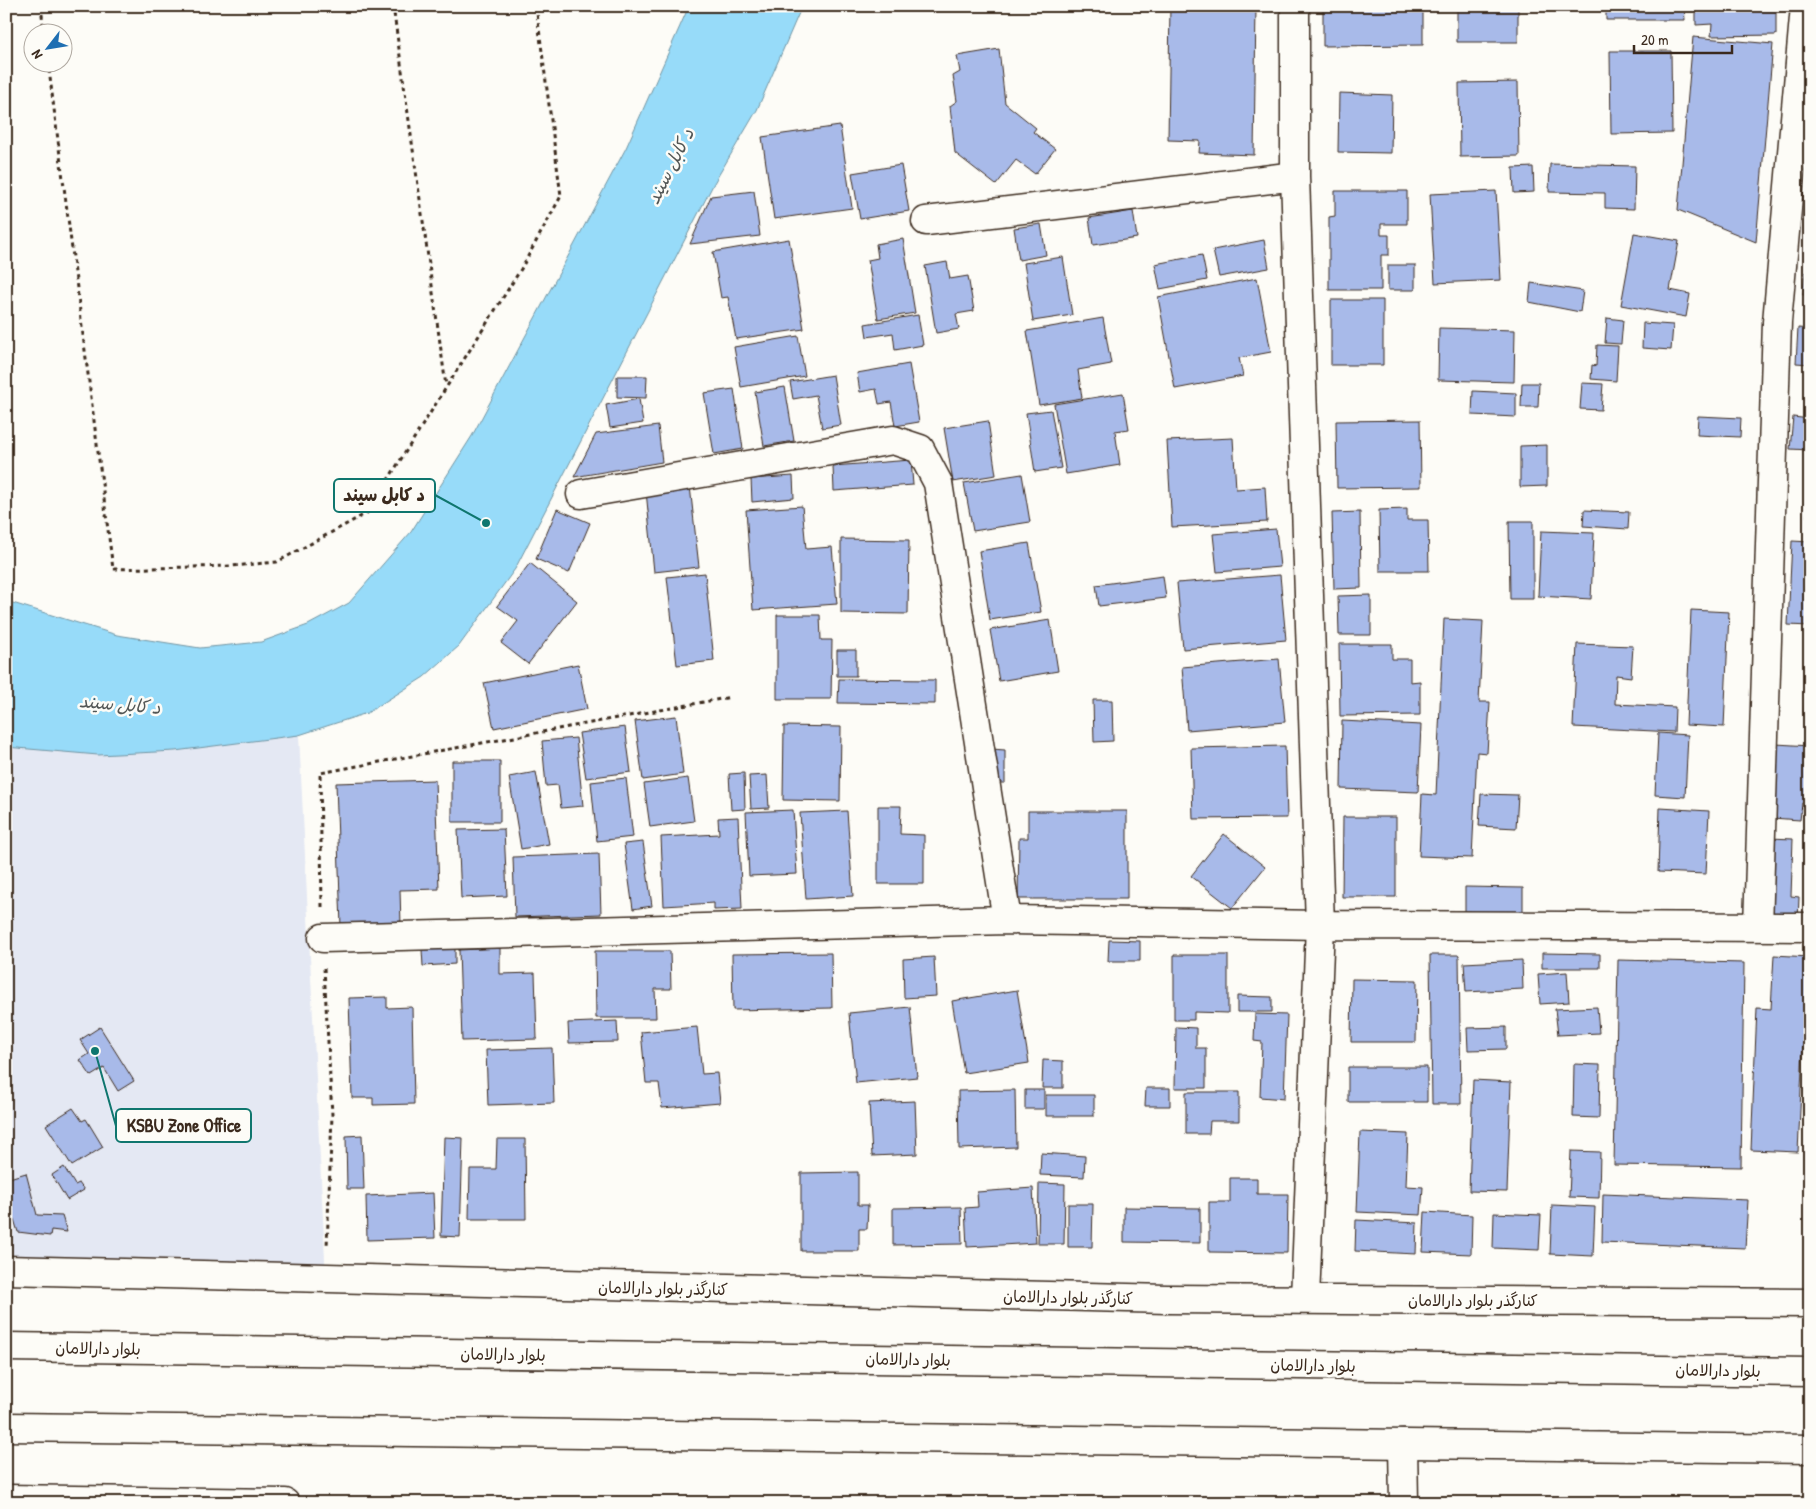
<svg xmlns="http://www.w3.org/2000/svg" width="1816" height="1509" font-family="'Patrick Hand','Playpen Sans Arabic',sans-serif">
<rect width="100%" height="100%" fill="#fdfcf7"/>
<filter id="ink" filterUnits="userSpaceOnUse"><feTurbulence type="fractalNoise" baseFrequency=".02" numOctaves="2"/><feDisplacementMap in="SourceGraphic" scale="10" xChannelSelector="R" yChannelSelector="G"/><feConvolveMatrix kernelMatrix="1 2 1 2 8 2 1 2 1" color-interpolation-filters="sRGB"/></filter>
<g filter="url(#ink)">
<!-- built -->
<path fill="#e4e8f3" d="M299,735L326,1280L6,1270V747L98,755L175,751Z"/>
<!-- water -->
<path fill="#97dbf9" stroke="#7294a1" d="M689,6H802L757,110L714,183L515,569L459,646L424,677L367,713L299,735L175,751L98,755L6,747V601L117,635L200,648L261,642L308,625L349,603L411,532L472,436L626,148Z"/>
<!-- building -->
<path fill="#a8bae9" stroke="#3b2a1e" d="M1170,6H1256L1254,155L1199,153L1200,141L1168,140Z
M1323,6H1423V45L1323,46Z
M1457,6H1518V42H1457Z
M1606,6H1684L1685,20H1606Z
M1696,6H1776V35L1711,36L1712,24L1696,25Z
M1693,37L1773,44L1756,242L1678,210Z
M999,49L1005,103L1036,128L1033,132L1055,149L1035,174L1016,160L996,185L955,153L950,106L957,101L953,76L960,72L957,56Z
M1610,51H1671L1672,133L1611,134Z
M1518,82L1519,156L1460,157L1459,83Z
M1339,93L1392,95L1391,153L1338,152Z
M840,126L852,208L774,219L762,137Z
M1550,164L1635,166L1634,209L1605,208V193L1549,192Z
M901,165L909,211L860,219L852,173Z
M1533,167L1534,192L1514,193L1513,168Z
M754,191L760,236L690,244L711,196Z
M1335,191H1407V224H1381V235H1389V255H1381V290H1329V217L1335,216Z
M1496,191L1501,280L1435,283L1430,194Z
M1133,211L1137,238L1093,245L1089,218Z
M1041,224L1046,255L1019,260L1014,228Z
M1634,233L1679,241L1670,290L1690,294L1686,317L1621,305Z
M789,239L804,329L736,339L728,297L721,298L713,252Z
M903,239L915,313L878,319L868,260L878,258L876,244Z
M1264,240L1269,268L1219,277L1213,250Z
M1202,255L1207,280L1160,289L1155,264Z
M1063,257L1072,315L1033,321L1024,263Z
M947,262L950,279L968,276L974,311L956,314L959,329L936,333L925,266Z
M1388,265H1415V290H1388Z
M1805,272H1810V295H1803Z
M1257,278L1271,352L1239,358L1243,376L1175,389L1158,297Z
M1531,283L1583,291L1580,312L1529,302Z
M1331,300H1383V365H1331Z
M918,315L923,345L895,350L893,333L867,337L865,324Z
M1103,318L1111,364L1078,370L1082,398L1039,405L1027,331Z
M1607,318L1623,320L1621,344L1605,343Z
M1643,323L1673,325L1671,350L1642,348Z
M1439,328L1515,330L1514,382L1438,380Z
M1798,328L1810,329V364L1796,363Z
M798,336L805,376L741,387L734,347Z
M1597,345L1618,346L1616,381L1591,379L1592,365L1596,366Z
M909,364L919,422L895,426L891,402L879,404L876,389L860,392L857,373Z
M833,375L841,425L822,428L816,395L793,399L790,382Z
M617,376H647L646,398L617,397Z
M1522,383H1539L1538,407H1521Z
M1582,383L1603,384L1601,410L1580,409Z
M785,387L794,441L764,446L755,392Z
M734,389L743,449L714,454L704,393Z
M1473,391L1516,393V417L1472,415Z
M1123,393L1129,429L1115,431L1120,465L1066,474L1054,404Z
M639,399L643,423L610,428L606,405Z
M1051,410L1061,468L1035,472L1026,413Z
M1698,416L1741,418L1740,437L1697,435Z
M1793,417L1810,419V450L1790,449Z
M1420,420L1421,487L1337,488L1336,421Z
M988,421L996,475L953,482L944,428Z
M658,426L662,462L574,477L596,434Z
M1233,438L1236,489L1265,487L1267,522L1172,527L1167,441Z
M1547,445V486L1520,487V446Z
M911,460L913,485L834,491L833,466Z
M1022,474L1030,522L973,531L964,483Z
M793,476L794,498L752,502L751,479Z
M1810,481V518L1807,517Z
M690,486L699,567L654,572L646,491Z
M802,506L806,549L832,547L837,604L753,610L746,510Z
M557,509L590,523L569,573L536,559Z
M1407,509V520H1428L1429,571H1380L1379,510Z
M1584,510L1629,512L1628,529L1583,526Z
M1360,512L1361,588L1334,589L1332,513Z
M1509,521H1533V599H1510Z
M1276,529L1280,567L1217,572L1213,534Z
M1541,531L1594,533L1591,599L1538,596Z
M841,539L909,540L908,614L841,613Z
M1792,541L1810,542V626L1788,625Z
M1029,543L1041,612L990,620L979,551Z
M530,563L577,601L528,664L501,643L518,621L497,606Z
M705,573L714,661L677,665L667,577Z
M1280,575L1286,640L1183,649L1177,583Z
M1163,576L1166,598L1099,606L1096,585Z
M1371,595V635H1339L1338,596Z
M1691,610L1729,612L1724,727L1686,725Z
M777,615H820L821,640H832L831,699H777Z
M1444,619L1483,621L1479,702H1490L1487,753L1477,752L1472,858L1419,856L1422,794L1436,795Z
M1050,620L1058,671L999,681L990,630Z
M1808,637H1810V712H1804Z
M1339,644H1392V659H1410V682L1420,681V715L1340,716Z
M1577,644L1633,646L1631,677L1616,675L1615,704L1675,707L1674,732L1573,727Z
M837,650H856V676H837Z
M1279,659L1285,722L1187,730L1182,667Z
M578,664L587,709L494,728L484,683Z
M839,679L935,680V704L838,703Z
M1093,700H1112L1113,741L1094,742Z
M676,716L683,774L643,780L635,721Z
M1342,721L1421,725L1418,792L1341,789Z
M784,726L841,727L840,801L783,800Z
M625,727L631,772L586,778L579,733Z
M1658,733L1688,735L1685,797L1655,795Z
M576,738L583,806L561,808L558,785L546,786L542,741Z
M1776,744L1810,746V804L1802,803L1800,820L1772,818Z
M1285,746L1287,818L1193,819L1191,748Z
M991,749L1005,750V783H991Z
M452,761H500V822H452Z
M536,772L549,844L521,849L509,777Z
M744,773L745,809L731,810L729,774Z
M767,775L769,808L751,809L749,776Z
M626,778L633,837L597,841L591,782Z
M688,778L694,821L650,827L644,784Z
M435,780L439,889L400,890L401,925L341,927L336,783Z
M1481,794L1518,795L1516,828L1479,826Z
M878,806H901L900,834L924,835V884H878Z
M1660,808L1709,811L1706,874L1658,872Z
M793,810L797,874L749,876L746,812Z
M847,811L853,896L806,899L800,813Z
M1028,811H1127V899H1018L1019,838H1028Z
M738,817L742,909L714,910V903L664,906L661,837L719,834L718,818Z
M1343,817H1396V897H1342Z
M504,829L507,896L461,898L458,830Z
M1224,834L1265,867L1232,908L1191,876Z
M1770,838L1793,839L1791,896L1799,897L1798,921L1766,919Z
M643,842L652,906L633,909L624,844Z
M599,854L601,914L515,917L513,857Z
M1465,887L1523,888V914L1465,913Z
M1109,940L1140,941V961H1108Z
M455,948V964L423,966L422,950Z
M500,948V974L535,973L537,1039L462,1041L459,950Z
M595,951H670L671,989H655L656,1018H596Z
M831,953L832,1008L733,1010L732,954Z
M1542,953L1600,954V968H1542Z
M1174,955H1228V1013L1194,1012V1020H1174Z
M1430,955H1459L1461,1104H1432Z
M1774,955L1810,957V1047H1803L1798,1152L1751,1150L1757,1008L1771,1009Z
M934,957L936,996L904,998L903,959Z
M1522,960L1523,989L1466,992L1464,963Z
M1618,960L1744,963L1741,1167L1614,1165Z
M1567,972L1569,1002L1540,1004L1538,974Z
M1352,979L1417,980L1416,1042H1351Z
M1017,990L1029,1063L964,1073L952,1001Z
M1237,996L1272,997V1012H1237Z
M387,997V1008L412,1007L414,1104L373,1105V1098H352L349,998Z
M910,1007L917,1077L856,1083L849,1013Z
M1597,1007L1599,1033L1558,1035L1555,1009Z
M1255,1014L1287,1015L1284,1099L1260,1097L1262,1042L1254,1041Z
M617,1021L618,1042L569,1043L568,1023Z
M100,1027L134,1081L118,1091L104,1068L91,1076L80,1060L89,1054L80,1040Z
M697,1027L702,1074L717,1073L720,1103L662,1108L659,1083H646L641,1032Z
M1176,1027L1196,1028V1048H1206V1088H1175Z
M1506,1027V1049L1468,1050L1467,1028Z
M552,1048L554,1103L488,1105L486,1050Z
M1043,1060L1063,1061V1088H1042Z
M1574,1064L1600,1065L1599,1118L1573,1117Z
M1348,1067H1427V1102H1348Z
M1473,1080L1511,1082L1507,1192L1469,1191Z
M1146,1088H1170V1106H1145Z
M1015,1090L1016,1147L959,1149L958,1091Z
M1025,1090H1044V1109H1025Z
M1186,1092H1239V1121H1210L1209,1134H1186Z
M1046,1095H1094V1116H1046Z
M915,1101L917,1154L872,1156L869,1103Z
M73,1108L82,1121L86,1119L103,1147L72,1166L46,1125Z
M1360,1132L1408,1134L1406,1186L1423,1187L1421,1215L1357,1212Z
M362,1135L364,1189H347L346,1136Z
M444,1137L463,1138L460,1237L441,1236Z
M497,1139H525L526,1219H469L470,1169H496Z
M1571,1151L1600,1152L1599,1198L1569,1197Z
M1041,1153L1085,1156L1084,1177L1040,1175Z
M64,1167L75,1185L79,1183L84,1190L67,1200L52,1175Z
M858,1172V1205H868L867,1229H859V1251H801V1173Z
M26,1173L37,1215L62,1216L67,1232L51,1230L50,1236L18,1232L6,1194V1179Z
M1230,1178H1257V1194H1288L1287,1253L1209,1252V1202H1230Z
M1039,1183L1065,1184L1064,1244H1038Z
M1033,1188L1036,1243L967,1247L965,1208L978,1207L977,1192Z
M433,1193L435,1238L367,1240L366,1196Z
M1603,1194L1748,1200L1745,1248L1602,1242Z
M1068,1204H1093L1092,1247H1068Z
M1552,1205L1595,1207L1593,1256L1550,1254Z
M961,1207L962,1244L893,1245V1208Z
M1124,1207L1200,1208V1243L1124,1242Z
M1425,1212L1472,1215L1471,1254L1423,1252Z
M1494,1213L1541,1215L1539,1250L1493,1248Z
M1356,1220L1417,1223L1416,1254L1355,1251Z"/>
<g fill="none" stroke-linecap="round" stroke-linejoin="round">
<!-- minor casing -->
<g stroke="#3b2a1e" stroke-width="31">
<path id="minor" d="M1295,6V176L1320,925L1305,1299
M926,221L1295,176
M581,494L893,440L920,449L938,483L1007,920
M1758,927L1777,322L1805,6
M323,938L1007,920L1320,925L1810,927
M6,1270L1167,1299L1810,1303
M1403,1444L1404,1503
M6,1499L285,1503"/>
</g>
<!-- major casing -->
<g stroke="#3b2a1e" stroke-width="31">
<path id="major" d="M6,1347L1810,1372
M6,1427L1810,1449"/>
</g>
<!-- path -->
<path stroke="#3b2a1e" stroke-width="3" stroke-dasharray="4 4" stroke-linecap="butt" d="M41,6L44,32
M393,6L446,386
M48,62L113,569L232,566L277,562L367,513L521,269L561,196L536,6
M322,907L320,773L731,697
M324,968L332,1115L327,1247"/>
<!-- minor -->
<use href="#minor" stroke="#fdfcf7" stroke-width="28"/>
<!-- major -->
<use href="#major" stroke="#fdfcf7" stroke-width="28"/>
</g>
</g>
<g text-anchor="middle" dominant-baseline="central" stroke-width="5" stroke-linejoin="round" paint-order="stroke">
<!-- street labels -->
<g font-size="16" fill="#3b2a1e" stroke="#fdfcf7">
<text transform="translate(663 1288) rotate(1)">کنارگذر بلوار دارالامان</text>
<text transform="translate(1068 1297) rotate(1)">کنارگذر بلوار دارالامان</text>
<text x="1473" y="1300">کنارگذر بلوار دارالامان</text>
<text transform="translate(98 1348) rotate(1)">بلوار دارالامان</text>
<text transform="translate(503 1354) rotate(1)">بلوار دارالامان</text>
<text transform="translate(908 1359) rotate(1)">بلوار دارالامان</text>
<text transform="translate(1313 1365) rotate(1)">بلوار دارالامان</text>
<text transform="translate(1718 1370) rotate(1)">بلوار دارالامان</text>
</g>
<!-- water labels -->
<g font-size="18" font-style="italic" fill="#525655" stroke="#fdfcf7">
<text transform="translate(670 166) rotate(-63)">د کابل سيند</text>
<text transform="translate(120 704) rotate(5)">د کابل سيند</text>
</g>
</g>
<!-- callouts -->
<path fill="none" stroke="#0f766e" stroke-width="2" d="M486 523L435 495M95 1051L116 1126"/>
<g fill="#0f766e" stroke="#fdfcf7" stroke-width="2">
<circle cx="486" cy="523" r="5"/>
<circle cx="95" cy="1051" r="5"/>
</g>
<g fill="#fdfcf7" stroke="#0f766e" stroke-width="2">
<rect x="334" y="479" width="101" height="33" rx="5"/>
<rect x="116" y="1109" width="135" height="33" rx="5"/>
</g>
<g font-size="18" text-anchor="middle" font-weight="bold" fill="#3b2a1e">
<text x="384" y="501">د کابل سيند</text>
<text x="184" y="1132">KSBU Zone Office</text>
</g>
<!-- margin -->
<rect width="1816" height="1509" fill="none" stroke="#fdfcf7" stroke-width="25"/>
<rect x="12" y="12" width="1791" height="1484" fill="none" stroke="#3b2a1e" stroke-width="2" filter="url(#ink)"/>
<!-- north arrow -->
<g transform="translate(48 48) rotate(239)"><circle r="24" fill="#fdfcf7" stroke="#afa8a0"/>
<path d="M0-4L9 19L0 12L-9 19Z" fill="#1f6fb2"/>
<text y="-8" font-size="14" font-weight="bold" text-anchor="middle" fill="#3b2a1e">N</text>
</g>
<!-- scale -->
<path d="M1634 45v8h98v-8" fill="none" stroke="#3b2a1e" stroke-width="2.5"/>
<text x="1641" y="45" font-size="15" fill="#3b2a1e" stroke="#fdfcf7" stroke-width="4" paint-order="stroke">20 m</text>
</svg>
